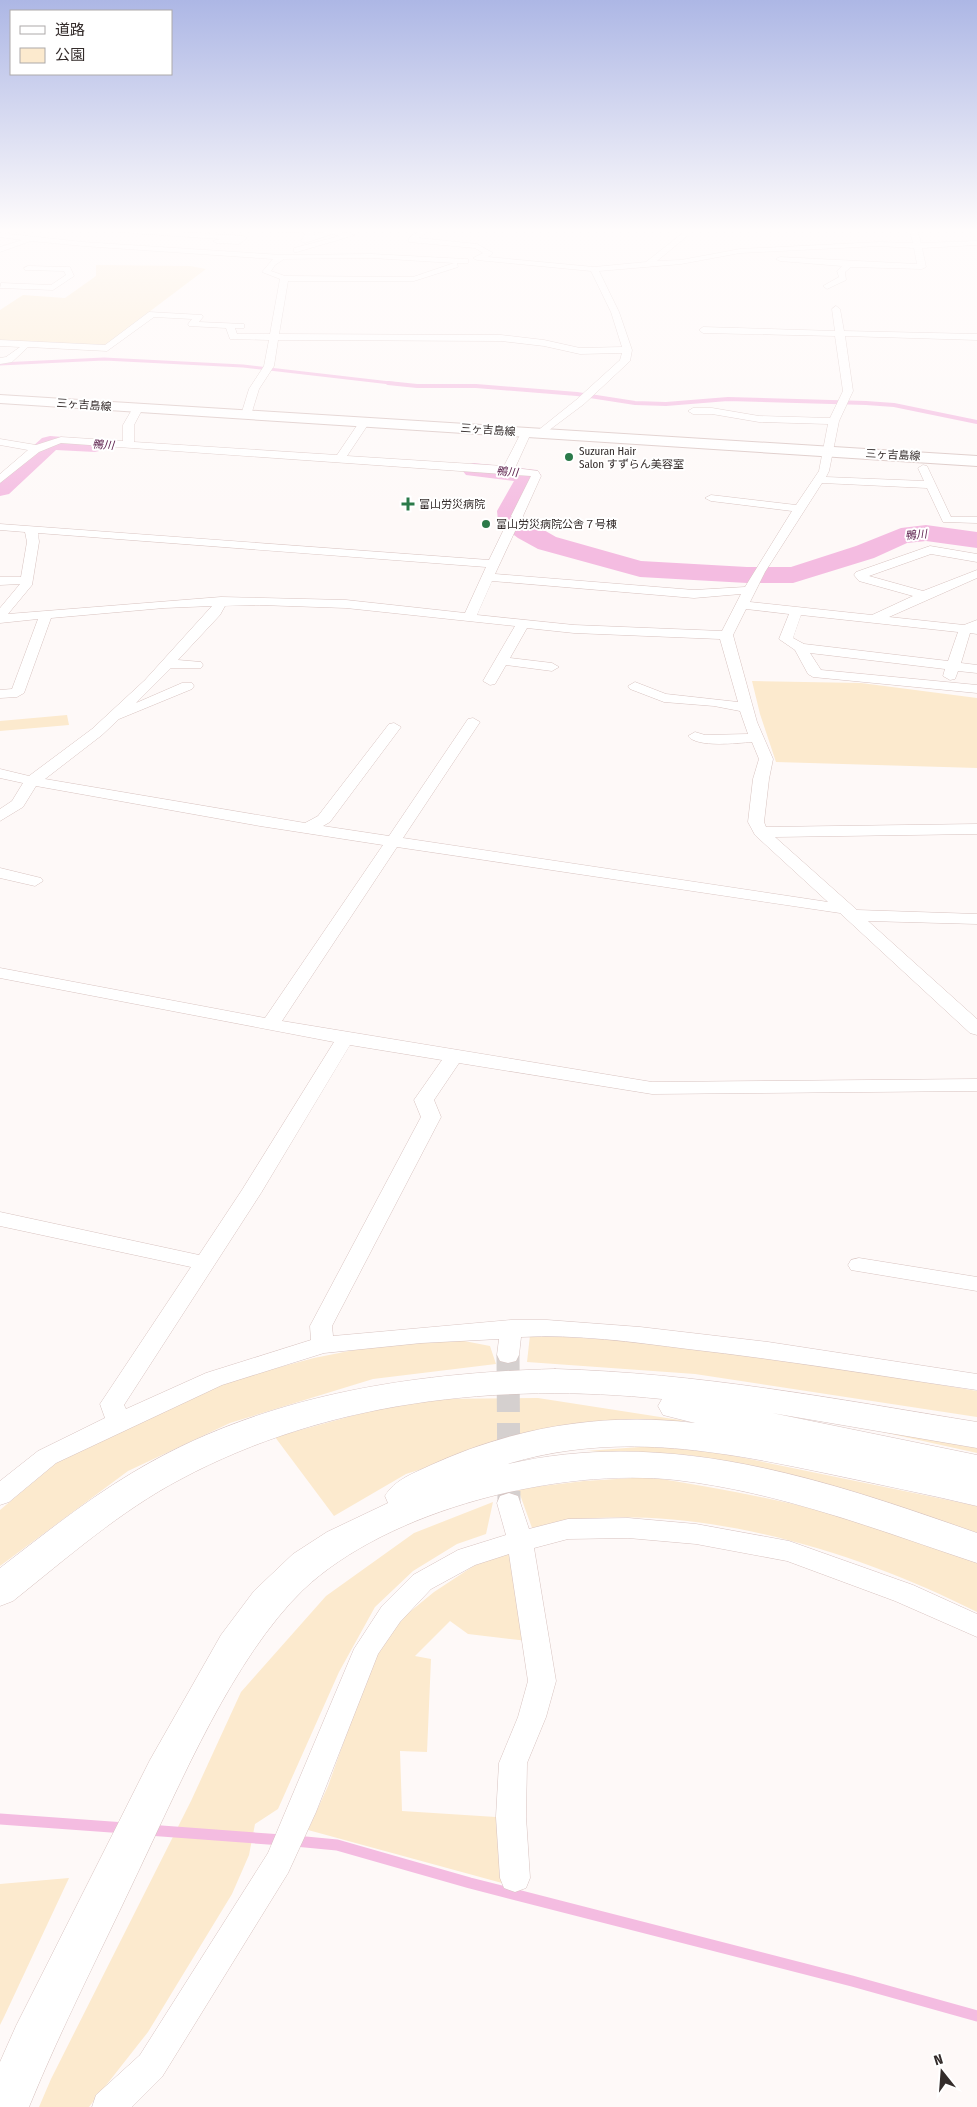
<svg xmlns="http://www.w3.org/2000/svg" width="977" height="2107" font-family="'Fira Sans Condensed','Noto Sans JP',sans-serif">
<rect width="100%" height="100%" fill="#fef9f8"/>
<!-- green -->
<path fill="#fceace" d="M96,265L190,266L206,269L104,346L0,342V310L23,295L65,298L96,276Z
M752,681L861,683L977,698V768L776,762L760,714Z
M67,715L69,725L0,731V721Z
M530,1335L651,1342L841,1368L977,1391V1417L695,1374L527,1362Z
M459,1340L490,1346L496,1364L373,1379L230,1423L128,1471L0,1566V1510L68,1453L206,1390L247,1376L314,1358L369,1347Z
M538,1398L686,1421L575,1426L469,1454L406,1474L334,1516L275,1437L370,1411L438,1399Z
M878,1431L977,1445V1453Z
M653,1446L720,1453L977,1506V1533L852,1491L774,1472L690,1455L586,1451Z
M649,1477C762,1495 872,1517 977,1563V1612C864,1555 724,1511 595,1518C574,1519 553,1525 532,1528L518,1489L584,1481Z
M493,1502L486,1534L457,1544L413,1571L375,1607L339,1672L278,1809L255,1824L249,1855L232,1894L148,2032L89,2107H39L51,2079L191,1801L241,1692L326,1596L414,1533Z
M509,1554L528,1641L468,1634L450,1621L415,1656L431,1659L427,1752L400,1751L402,1811L496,1817L502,1883L308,1830L328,1786L377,1649L401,1619L434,1592L475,1565Z
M69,1878L4,2017L0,2025V1884Z"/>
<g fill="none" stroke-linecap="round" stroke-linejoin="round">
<!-- stream-far2 -->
<path stroke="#f4bce1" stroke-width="3" d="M0,364L104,359L243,366L399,384"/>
<!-- stream-far1 -->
<path stroke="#f4bce1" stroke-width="4" d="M388,383L417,386H476L577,394L635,403L666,404L728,399L866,403L894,405L977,422"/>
<!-- stream -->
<path stroke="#f4bce1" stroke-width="11" d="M0,1819L125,1828
M148,1830L282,1840
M295,1841L337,1845L470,1883L852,1981L977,2016"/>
<!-- river -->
<path fill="#f4bce1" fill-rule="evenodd" d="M50,436L103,440L107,445L103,450L95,452L56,450L9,494L0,496V476L42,438Z
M474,463L537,470L541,475L523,511V518L556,537L641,561L747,567H791L856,546L901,528L926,525L977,532V548L926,541L907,543L874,558L793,583H747L640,577L538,549L518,538L502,526L498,521L497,511L514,481L466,475L462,470L466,465Z"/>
<!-- street-tunnel -->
<path stroke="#d5d0cf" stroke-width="23" stroke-dasharray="23 11" stroke-linecap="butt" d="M508,1355L509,1503"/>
<!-- street casing -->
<g stroke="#d8c3c0" stroke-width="1">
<path id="street" d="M120,228L243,236L247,238L239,244L217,243L213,241L220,239L117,232V228Z
M247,228L311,229L315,231L313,235L332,230L355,235L297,252H294V248L340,236L332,234L305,243L301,241L306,233L251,230Z
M424,228H432L419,238L477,244L493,253L488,257L594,267L646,262L689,228H697L657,261L681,260L740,249L879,242L913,243L910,232L907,228L917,229L921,243L977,241V245L922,248L926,267L922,269L851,267L845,272L846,280L827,289L823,286L839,277L837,271L842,266L780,261L776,259L780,257L917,264L914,248L879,246L740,253L681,264L599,271L619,312L632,350L630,361L584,404L540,437L535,434L536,432L576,400L620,360L622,353L580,354L544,346L501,341L278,340L274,366L259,389L251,415L246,418L241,415L249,389L264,366L269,340L230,339L226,328L189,326L188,324L192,319L154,317L107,351L28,347L12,362L0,364V358L6,357L20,347L0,346V340L105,345L149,312L202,315L203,317L199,322L244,324V328H235L237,334H270L280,279L262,272L273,259L83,246L31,241L0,252V247L22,240L0,237V233L83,242L282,255L372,254L465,259H468V263H457L458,267L414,281H288L279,334L501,335L544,340L580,348L622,347L611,312L591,271L477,260L473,258L483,253L475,248L409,242V238ZM372,258L454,263L413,277L285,276L271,271L275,265L284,259Z
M28,266L67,267H70L74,276L53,290L0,288L1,283L51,285L66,275L64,271L25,270L24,268Z
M836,306L840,309L844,331L977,334V340L845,336L853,391L839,421L829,471L826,477L924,481L918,468L923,465L927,466L951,517H977V523L943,522L927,488L822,483L765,572L750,602L872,615L913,596L859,581L854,575L856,572L930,546L977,554V562L931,554L869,576L923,591L977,570V578L889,617L964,625L977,620V634L970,633L961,663L977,665V673L958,671L955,679L950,680L943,676L945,669L810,653L821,670L977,685V693L813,677L808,674L795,650L779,639L789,614L746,609L733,635L757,722L773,759L769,779L764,822L766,827L977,824V834L775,837L857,910L977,914V924L868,921L977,1019V1035L970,1033L840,913L397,847L282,1021L652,1082L977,1079V1091L652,1094L459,1063L434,1100L441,1117L332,1326L333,1336L511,1320H547L640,1327L768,1342L977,1374V1390C881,1376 785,1360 688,1349C633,1342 576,1334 521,1337L519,1355L516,1361L508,1363L500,1361L497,1355L499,1339L421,1343L324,1353L222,1385L56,1463L9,1502L0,1505V1481L38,1451L105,1418L100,1404L104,1398L191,1267L0,1226V1212L199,1255L242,1190L334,1042L0,978V968L265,1018L383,845L260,826L36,786L23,807L0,821V809L12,801L23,783L0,778V769L29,776L92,729L145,680L212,606L164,608L51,618L24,693L17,697L0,698V690L12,689L38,619L0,623V608L20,584L0,585V577H21L27,542L25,532L0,530V524L489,560L505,527L514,520L511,516L531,476L61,443L39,452L0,483V474L28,450L0,445V439L36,445L61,437L123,441V425L134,406L138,405L143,408L134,425V442L337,455L360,421L364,420L369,423L347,456L504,466L521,433L526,430L531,433L515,468L538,471L541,476L523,516L526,521L516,529L495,574L694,590L745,587L792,511L711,501L705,498L711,495L796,505L819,471L828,424L759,422L712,414H693L688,411L693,408H712L759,416L830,418L843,391L835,336L703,333L699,330L703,327L835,331L832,309ZM38,533L486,567L465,613L346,600L221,597L8,614L32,585L39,542ZM492,581L694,598L741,594L722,631L574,625L477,615ZM260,605L346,608L515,626L483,681L490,685L495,684L506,665L552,671L559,667L552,663L510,658L527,628L574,633L720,639L738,702L666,694L635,682L628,686L630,689L664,702L714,706L740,711L748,734L705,735L695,732L688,736C697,748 737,743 752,742L759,759L753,779L748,822L755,835L828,902L403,838L480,722L473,718L468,719L389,836L323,826L330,822L401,727L394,723L389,724L318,816L305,823L45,779L102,735L119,719L192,689L194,686L192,683H182L136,703L171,668H201L203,665L201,662L178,660L220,615L225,606ZM801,615L958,632L948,661L804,644L793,638ZM350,1045L442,1060L414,1100L421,1117L310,1326L311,1340L206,1373L126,1409L124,1405L261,1193Z
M0,868L41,878L43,881L35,886L0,878Z
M859,1258L977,1277V1291L851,1270L848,1265L851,1260Z
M509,1493L518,1496L529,1529L568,1519L628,1518L696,1524L789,1541L913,1585L977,1614V1637L895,1601L787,1561L696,1544L628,1538L568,1539L534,1548L556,1681L546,1717L527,1763L526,1817L530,1878L526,1888L515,1892L504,1888L500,1878L496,1817L499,1763L518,1717L528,1681L509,1554L475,1565L431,1589L400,1622L378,1654L316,1812L288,1873L162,2077L132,2107H92L96,2095L140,2055L268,1853L354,1649L382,1606L413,1575L458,1550L506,1535L497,1503L500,1496Z"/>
</g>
<!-- secondary casing -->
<g stroke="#d8c3c0" stroke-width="2">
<path id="secondary" d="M0,395L977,456V466L0,403Z"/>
</g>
<!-- highway casing -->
<g stroke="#d8c3c0" stroke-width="1">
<path id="highway" d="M555,1369C698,1373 836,1399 977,1422V1448L772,1413L977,1455V1506C927,1494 876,1484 825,1473C715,1450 614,1431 504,1465C667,1426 824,1479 977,1533V1563C878,1530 780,1492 676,1480C561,1467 388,1509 303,1590C233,1658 181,1782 139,1870C102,1949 62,2026 29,2107H0V2062L16,2026L150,1760L221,1635L254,1591L293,1554L327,1532L388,1503L385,1496C394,1480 414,1473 431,1465C514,1427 604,1412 695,1423L663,1415L658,1406L662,1399C499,1382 327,1401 181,1479C120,1511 67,1558 13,1601L0,1606V1568C43,1535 85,1501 132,1473C259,1396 409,1373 555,1369Z"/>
</g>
<!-- street -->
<use href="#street" fill="#fff" fill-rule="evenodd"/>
<!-- secondary -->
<use href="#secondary" fill="#fff" fill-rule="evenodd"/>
<!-- highway -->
<use href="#highway" fill="#fff" fill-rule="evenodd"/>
</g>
<!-- sky -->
<linearGradient id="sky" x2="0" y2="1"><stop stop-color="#adb7e5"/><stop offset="0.44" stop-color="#fffcfc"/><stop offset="1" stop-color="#fffcfc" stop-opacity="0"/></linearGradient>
<rect width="977" height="523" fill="url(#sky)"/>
<!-- markers -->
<g fill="#2b7a4a" stroke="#fff" stroke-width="2">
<circle cx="569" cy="457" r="5"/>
<path d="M405.5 496.5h5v5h5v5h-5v5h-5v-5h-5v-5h5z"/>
<circle cx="486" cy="524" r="5"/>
</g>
<g text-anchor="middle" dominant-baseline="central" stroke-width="4" stroke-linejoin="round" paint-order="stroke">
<!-- far-street labels -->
<g font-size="11" fill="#332b2a" stroke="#fff">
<text transform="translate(84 405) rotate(4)">三ヶ吉島線</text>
<text transform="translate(488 430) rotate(4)">三ヶ吉島線</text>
<text transform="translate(893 455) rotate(3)">三ヶ吉島線</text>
</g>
<!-- far-water labels -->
<g font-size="11" font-style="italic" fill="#581a48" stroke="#fff">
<text transform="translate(103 445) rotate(4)">鴨川</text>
<text transform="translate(507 472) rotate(5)">鴨川</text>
<text transform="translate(916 535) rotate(-5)">鴨川</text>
</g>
<!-- far-poi labels -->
<g font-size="11" fill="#332b2a" stroke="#fff" text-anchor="start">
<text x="579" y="451">Suzuran Hair<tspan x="579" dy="13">Salon すずらん美容室</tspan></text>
<text x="419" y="504">富山労災病院</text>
<text x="496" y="524">富山労災病院公舎７号棟</text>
</g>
</g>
<!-- legend -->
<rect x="10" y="10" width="162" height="65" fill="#ffffff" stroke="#adaaaa"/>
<rect x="20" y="26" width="25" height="8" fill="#ffffff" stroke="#adaaaa"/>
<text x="55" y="35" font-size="15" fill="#332b2a">道路</text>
<rect x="20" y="48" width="25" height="15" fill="#fceace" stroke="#adaaaa"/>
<text x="55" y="60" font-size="15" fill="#332b2a">公園</text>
<!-- north arrow -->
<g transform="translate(942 2072) rotate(343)" stroke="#ffffff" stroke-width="4" paint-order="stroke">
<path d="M0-4L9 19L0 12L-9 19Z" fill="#332b2a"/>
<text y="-8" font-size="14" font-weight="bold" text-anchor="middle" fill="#332b2a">N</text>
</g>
</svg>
